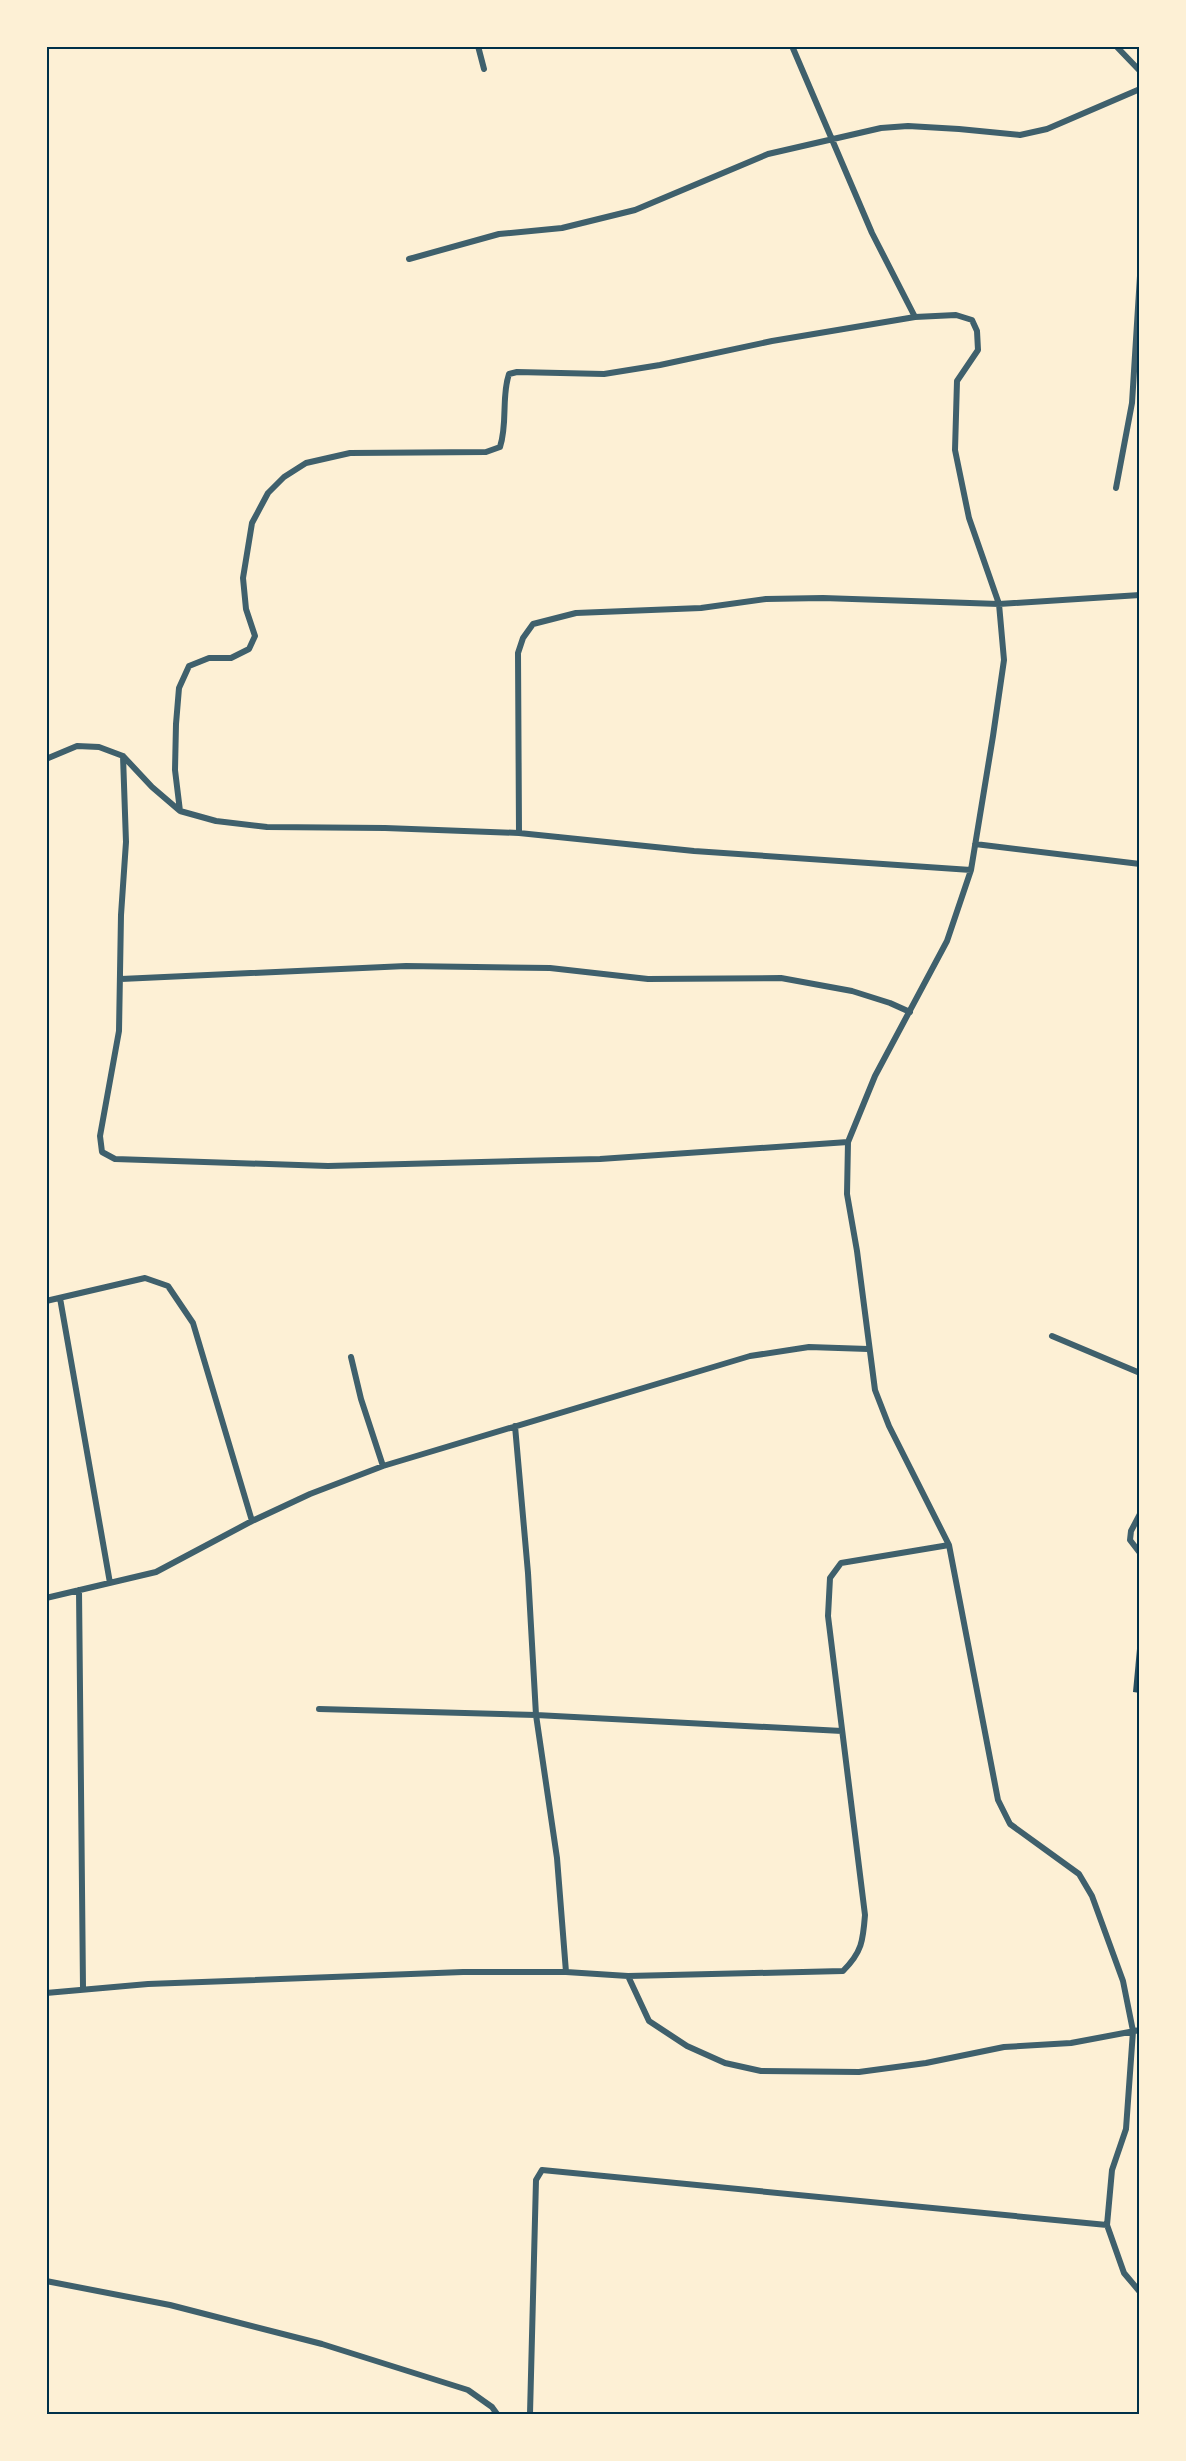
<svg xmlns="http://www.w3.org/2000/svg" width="1186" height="2461" font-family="Georgia,serif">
<rect width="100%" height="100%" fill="#fdf0d5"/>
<!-- building -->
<path fill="#264d5e" d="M1138,1638H1140V1693L1133,1692Z"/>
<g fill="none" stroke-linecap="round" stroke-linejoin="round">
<!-- minor -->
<path stroke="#3f606c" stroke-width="6" d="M478,46L484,69
M792,46L872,233L915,317L956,315L972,320L977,331L978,350L957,381L955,450L969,518L999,604L1004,660L993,736L971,870L947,941L875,1076L848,1142L847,1194L857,1251L875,1390L889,1426L949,1545L998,1800L1010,1824L1079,1874L1092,1896L1123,1981L1133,2031L1126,2129L1112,2170L1107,2225L1124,2273L1140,2292
M1116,46L1140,71
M409,259L499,234L562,228L635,210L768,154L881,128L908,126L959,129L1020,135L1047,129L1140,89
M1116,488L1132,403L1140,276
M123,756L126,842L121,915L119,1031L100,1136L102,1152L115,1159L328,1166L600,1159L848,1142
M46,759L77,746L99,747L123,756L152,787L180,811L216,821L267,827L385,828L519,833L694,851L971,870
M180,811L175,770L176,724L179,688L189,666L209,658H231L249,649L255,636L246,609L243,578L252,523L268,493L284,477L306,463L350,453L486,452L500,447C508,423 501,397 509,374L517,372L604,374L660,365L772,341L915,317
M519,833L518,653L523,638L533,624L576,613L701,608L766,599L823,598L999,604L1140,595
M975,844L1140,864
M121,979L406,966L550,968L648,979L781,978L852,991L890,1003L910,1012
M60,1298L110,1583
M46,1301L145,1278L168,1286L193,1323L252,1521
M1052,1336L1140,1373
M351,1357L361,1399L383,1466
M1140,1514L1131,1531L1130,1540L1140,1553
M79,1590L83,1988
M46,1598L156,1572L252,1521L310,1494L383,1466L750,1356L809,1347L868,1349
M319,1709L536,1715L842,1731
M566,1972L628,1976L649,2021L687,2046L725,2063L761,2071L859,2072L926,2063L1004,2047L1071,2043L1140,2030
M628,1976L843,1971C862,1952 863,1941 865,1915L828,1616L830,1578L841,1563L949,1545
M46,1993L148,1984L463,1972H566L557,1858L536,1715L528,1573L515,1426
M46,2281L170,2305L322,2344L468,2390L492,2407L497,2414
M530,2414L536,2180L542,2170L1107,2225"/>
</g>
<!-- border -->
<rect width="1186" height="2461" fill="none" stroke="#fdf0d5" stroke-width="96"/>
<rect x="48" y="48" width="1090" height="2365" fill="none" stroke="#003049" stroke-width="2"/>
</svg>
